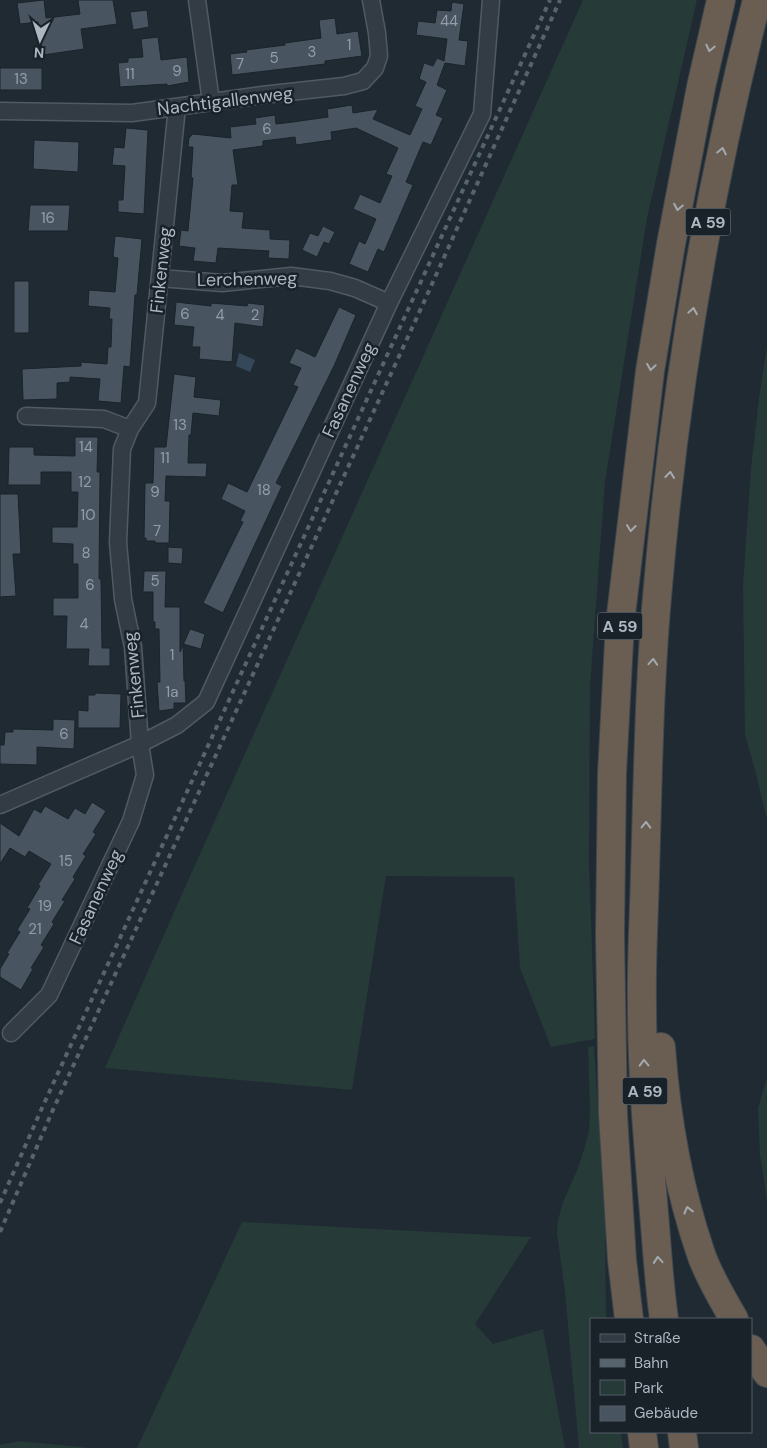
<svg xmlns="http://www.w3.org/2000/svg" width="767" height="1448" font-family="'DM Sans',sans-serif">
<rect width="100%" height="100%" fill="#202a33"/>
<!-- green -->
<path fill="#263a38" d="M583,0H697L647,218L605,482L590,686L589,863L595,1039L551,1047L520,968L514,877L386,876L352,1090L105,1068L182,894Z
M767,346V819L755,770L745,735L743,585L751,468L759,398Z
M594,1046L605,1225L606,1319H591V1432H621L623,1448H579L565,1292L557,1233L558,1220L563,1202L578,1168L585,1146L589,1130L590,1110L588,1047Z
M767,1078V1200L760,1155L758,1108Z
M242,1222L531,1237L475,1324L493,1344L543,1329L565,1448H137Z
M19,1441L91,1448H0V1445Z"/>
<!-- water -->
<path fill="#35485a" d="M239,353L255,360L250,372L236,366Z"/>
<!-- building -->
<path fill="#485560" stroke="#1b232b" d="M44,0L46,18L80,14L78,0H113L117,24L81,29L84,49L43,55L38,22L20,24L17,3Z
M452,2L464,4L459,40L468,41L465,66L445,63L437,85L447,90L436,115L443,118L431,145L423,142L406,182L413,185L384,252L378,249L368,272L349,264L359,241L365,244L376,219L353,209L360,194L380,203L392,176L386,174L398,148L356,128L331,132L332,140L296,145L295,137L263,141V146L233,150L238,185H232L230,211L244,212L242,228L270,230V239L290,240L289,259L268,258L269,251L218,248L216,263L193,261L195,248L179,246L181,230L188,231L193,178H191L193,147H188L189,138L193,134L231,138L230,127L256,124L255,118L275,115L276,124L293,122L328,117L327,109L352,105L353,113L378,109L373,119L410,135L422,109L415,106L426,82L419,79L424,63L433,66L437,58L444,61L447,39L416,35L418,21L435,23L437,10L451,11Z
M147,10L149,27L133,30L130,12Z
M335,18L337,34L358,31L362,56L325,61V64L232,75L230,54L247,52L246,50L285,45V43L321,38L319,20Z
M158,37L161,60L187,57L189,82L167,86V84L120,87L118,63L128,62V58L143,57L141,39Z
M0,68H42V90H0Z
M126,128L148,130L144,214L118,212V200H123L125,166L112,165L114,147L124,148Z
M34,140L79,142L78,172L33,169Z
M30,205H70L68,231H28Z
M323,226L335,232L329,244L324,242L317,257L302,250L310,233L318,236Z
M115,236L142,239L137,295H135L130,367L124,366L121,403L98,401L100,379L70,377V382L57,383V399L23,400L22,369L81,366V362L107,364L108,347H111L112,319H109L110,308L88,306L89,290L115,292L118,258L113,257Z
M14,281H29V333H14Z
M176,302L211,306V303L247,306L248,303L265,305L263,327L235,323L232,362L199,359L200,347H192L194,327L174,325Z
M339,307L356,315L334,366L276,483L282,486L223,613L203,603L243,522L240,521L245,511L221,499L228,483L247,492L298,387L293,385L301,368L289,363L296,348L315,357Z
M174,374L196,377L194,397L221,400L219,416L193,413L191,435H189L188,463H207L206,477L166,476L165,501H170L169,543H155V541H146V538H144L145,483H153L154,447H166Z
M75,437H98L97,472H100L99,579H101L102,648H110V666H88L89,649H66L67,616H53V598H78V564H73V544L52,543V527H77L78,492H71V472H41V485H8L9,447H34V455L75,456Z
M0,494H18L21,554H13L16,596L0,597Z
M168,547L183,548L182,564L168,563Z
M144,571H166L165,607H180V652L190,629L205,634L201,649L183,644L184,681L185,680L186,703H174V709L159,711L157,682H160L159,629H155V622H153V592H143Z
M95,693L121,694L120,728H78V710L88,711V695H95Z
M53,719L75,720L74,749L37,747V765L0,764V745H4L5,732H13V729L53,730Z
M92,802L106,811L93,832L96,834L83,854L86,856L73,877L75,879L62,900L65,901L52,922L54,924L41,945L44,947L31,968L33,969L21,990L0,977V969L9,954L7,953L20,932L17,930L30,909L27,908L40,886L38,885L51,864L29,851L25,857L10,848L0,864V823L19,836L34,809L41,813L45,806L68,819L75,808L85,814Z"/>
<g fill="none" stroke-linecap="round" stroke-linejoin="round">
<!-- minor casing -->
<g stroke="#515a63" stroke-width="19">
<path id="minor" d="M197,0L211,102
M0,111L132,113L262,95L344,86L363,81L375,68L379,56L377,33L371,0
M160,278L222,283L291,276L330,281L355,288L389,303
M26,416L104,419L130,429
M0,805L140,744L177,725L206,702L389,303L482,114L491,0
M11,1033L49,995L131,821L145,775L140,744L133,647L123,599L118,542L122,449L130,429L147,403L177,107"/>
</g>
<!-- motorway casing -->
<g stroke="#3e474f" stroke-width="30">
<path id="motorway" d="M661,1047C666,1117 678,1187 701,1254C709,1277 722,1298 734,1319
M629,1319L622,1260L613,1115L610,934L612,773L620,623L650,371L671,244L701,87L721,0
M664,1319C659,1284 657,1248 654,1213C648,1144 642,1075 642,1006C641,962 644,917 645,873C648,777 649,681 658,586C675,388 708,192 757,0
M751,1349L767,1373
M642,1432L644,1448
M682,1432L684,1448"/>
</g>
<!-- minor -->
<use href="#minor" stroke="#333c44" stroke-width="16"/>
<!-- motorway -->
<use href="#motorway" stroke="#6a5d51" stroke-width="28"/>
<!-- rail -->
<path stroke="#57636d" stroke-width="4" stroke-dasharray="5 5" stroke-linecap="butt" d="M0,1203L42,1108L550,0
M0,1232L52,1112L423,304L560,0"/>
</g>
<!-- one-way arrows -->
<defs><path id="oneway-chevron" d="M-2-3.5L2.5 0L-2 3.5" fill="none" stroke-width="1.6" stroke-linecap="round" stroke-linejoin="round" transform="scale(1.25)"/></defs>
<g stroke="#a3aab1">
<use href="#oneway-chevron" transform="translate(710 48) rotate(103)"/>
<use href="#oneway-chevron" transform="translate(722 151) rotate(-78)"/>
<use href="#oneway-chevron" transform="translate(678 207) rotate(101)"/>
<use href="#oneway-chevron" transform="translate(693 311) rotate(-80)"/>
<use href="#oneway-chevron" transform="translate(651 367) rotate(99)"/>
<use href="#oneway-chevron" transform="translate(670 475) rotate(-84)"/>
<use href="#oneway-chevron" transform="translate(631 528) rotate(97)"/>
<use href="#oneway-chevron" transform="translate(653 662) rotate(-86)"/>
<use href="#oneway-chevron" transform="translate(646 825) rotate(-89)"/>
<use href="#oneway-chevron" transform="translate(644 1063) rotate(-92)"/>
<use href="#oneway-chevron" transform="translate(688 1210) rotate(-104)"/>
<use href="#oneway-chevron" transform="translate(658 1260) rotate(-95)"/>
</g>
<g text-anchor="middle" dominant-baseline="central" stroke-width="5" stroke-linejoin="round" paint-order="stroke">
<!-- number labels -->
<g font-size="15" fill="#949eaa">
<text x="449" y="21">44</text>
<text x="349" y="45">1</text>
<text x="312" y="52">3</text>
<text x="274" y="58">5</text>
<text x="240" y="64">7</text>
<text x="177" y="71">9</text>
<text x="130" y="74">11</text>
<text x="21" y="79">13</text>
<text x="267" y="129">6</text>
<text x="48" y="218">16</text>
<text x="185" y="314">6</text>
<text x="220" y="315">4</text>
<text x="255" y="315">2</text>
<text x="180" y="425">13</text>
<text x="86" y="447">14</text>
<text x="165" y="458">11</text>
<text x="85" y="482">12</text>
<text x="264" y="490">18</text>
<text x="155" y="492">9</text>
<text x="88" y="515">10</text>
<text x="157" y="531">7</text>
<text x="86" y="553">8</text>
<text x="155" y="581">5</text>
<text x="90" y="585">6</text>
<text x="84" y="624">4</text>
<text x="172" y="655">1</text>
<text x="172" y="692">1a</text>
<text x="64" y="734">6</text>
<text x="66" y="861">15</text>
<text x="45" y="906">19</text>
<text x="35" y="929">21</text>
</g>
<!-- shield labels -->
<g fill="#192129" stroke="#818a94" stroke-width="1">
<rect x="685.5" y="208.5" width="45" height="27" rx="4"/>
<rect x="597.5" y="612.5" width="45" height="27" rx="4"/>
<rect x="622.5" y="1077.5" width="45" height="27" rx="4"/>
</g>
<g font-size="16" font-weight="bold" fill="#adb7c2">
<text x="708" y="222">A 59</text>
<text x="620" y="626">A 59</text>
<text x="645" y="1091">A 59</text>
</g>
<!-- street labels -->
<g font-size="18" fill="#adb7c2" stroke="#192129">
<text transform="translate(225 101) rotate(-7)">Nachtigallenweg</text>
<text transform="translate(161 270) rotate(-84)">Finkenweg</text>
<text transform="translate(247 279) rotate(-1)">Lerchenweg</text>
<text transform="translate(349 390) rotate(-65)">Fasanenweg</text>
<text transform="translate(134 675) rotate(-96)">Finkenweg</text>
<text transform="translate(96 897) rotate(-65)">Fasanenweg</text>
</g>
</g>
<!-- legend -->
<rect x="590" y="1318" width="162" height="115" fill="#192129" stroke="#545d66"/>
<rect x="600" y="1334" width="25" height="8" fill="#333c44" stroke="#545d66"/>
<text x="634" y="1343" font-size="15" fill="#adb7c2">Straße</text>
<rect x="600" y="1359" width="25" height="8" fill="#57636d" stroke="#545d66"/>
<text x="634" y="1368" font-size="15" fill="#adb7c2">Bahn</text>
<rect x="600" y="1380" width="25" height="15" fill="#263a38" stroke="#545d66"/>
<text x="634" y="1393" font-size="15" fill="#adb7c2">Park</text>
<rect x="600" y="1406" width="25" height="15" fill="#485560" stroke="#545d66"/>
<text x="634" y="1418" font-size="15" fill="#adb7c2">Gebäude</text>
<!-- north arrow -->
<g transform="translate(40 40) rotate(184)" stroke="#192129" stroke-width="4" paint-order="stroke">
<path d="M0-4L9 19L0 12L-9 19Z" fill="#adb7c2"/>
<text y="-8" font-size="14" font-weight="bold" text-anchor="middle" fill="#adb7c2">N</text>
</g>
</svg>
